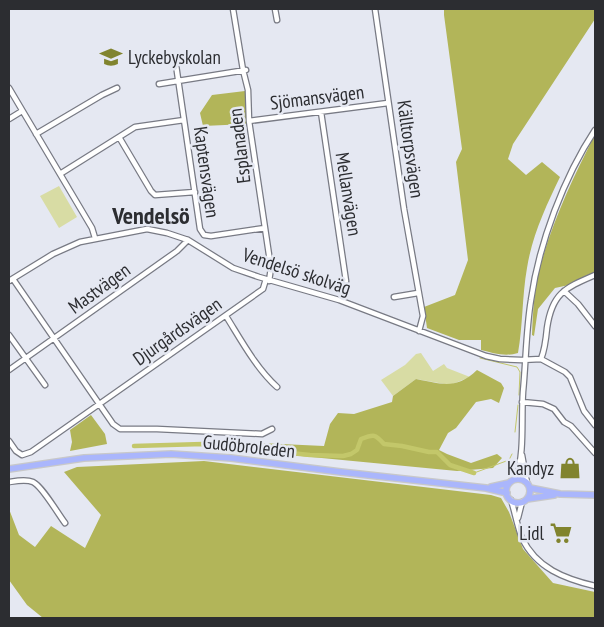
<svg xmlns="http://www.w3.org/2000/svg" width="604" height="627" font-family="'PT Sans Narrow',sans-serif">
<rect width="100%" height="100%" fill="#e5e8f2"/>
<!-- green -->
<path fill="#d8dca4" d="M59,186L77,217L59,228L40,196Z
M421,353L433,371L444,364L447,368L470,377L450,385L416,379L393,396L381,380L405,365L416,354Z"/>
<!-- forest -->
<path fill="#b2b559" d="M444,9H595V19L513,144L508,159L526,175L542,162L560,177C546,206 532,236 527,268C522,296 523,325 518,353C505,357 493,353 481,350V340H459L427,328L424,307L455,295L468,260L456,162L462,149L444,15Z
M245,91L247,124L203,126L200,113L212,95Z
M595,135V272L569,285L555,288L538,309L534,336L532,335C533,312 534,289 540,267C553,220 573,177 595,135Z
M477,370L501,383L504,388L499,403L491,399L476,402L456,428L448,433L439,450L447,454L471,463L497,454L502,458L493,468L457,471L228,449L215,441L324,446L330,424L338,413L354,414L392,402L393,396L416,379C442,384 456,390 477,370Z
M91,415L105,434L107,444L70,451L72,442L70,430Z
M204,461L491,495L501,498L509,512L523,549L553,583L595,592V618H43L27,605L9,580V509L19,535L35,547L51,526L85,548L101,515L64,472L77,467Z"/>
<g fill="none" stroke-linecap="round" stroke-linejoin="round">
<!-- stream -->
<path stroke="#c3c76a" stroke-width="1" d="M480,358L517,367L520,372L519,395
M515,432L518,405
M474,473L509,460L512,454"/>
<!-- canal -->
<path stroke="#c3c76a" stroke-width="4.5" d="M134,446L203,444L310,455L343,456L351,454L357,450L361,439C374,434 375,434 384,444L402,446L429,452H437L450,465L474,473"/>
<!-- minor casing -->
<g stroke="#787a84" stroke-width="7">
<path id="minor" d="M233,9L243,70L248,90L249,121L271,268L269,281
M275,9L277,20
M375,9L404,209L423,316L419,331
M176,65L200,229L204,235L211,236L265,228
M159,84L246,70
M9,88L92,228L95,238
M321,112L346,281
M9,119L22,111
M249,121L388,103
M36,134L102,95L117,88
M119,137L151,191L155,195L195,192
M60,174L135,127L184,120
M13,279L113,424L120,429H157L262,434L272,429
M9,281L53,254L80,242L147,229L167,233L188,240L233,268L259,277L339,300L486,356L500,359L521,360L541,359L565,372L570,377L584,411L595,425
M564,291L578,304L595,326
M394,297L418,293
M226,316C241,340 256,368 277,387
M9,335L45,385
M541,359C545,349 546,339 547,328C552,293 565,288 595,275
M9,370L177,251L188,240
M522,402L543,404L554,409L564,422L571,426L595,453
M9,441L16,451L22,455L31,452L263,289L266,279
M522,455L527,483
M516,479C525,451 521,420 523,392C526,361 526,330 531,300C539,243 564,177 595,130
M9,482C16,481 26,479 33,482C42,486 58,514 65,523
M511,500C515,512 517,526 522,538C536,568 565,579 595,586
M518,518L522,502"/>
</g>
<!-- major casing -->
<g stroke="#c8c8c9" stroke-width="8">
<path id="major" d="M9,469L84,458L171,454L231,458L341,472L486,488L507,493
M506 491a12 12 0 1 1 24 0a12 12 0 1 1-24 0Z
M491,487L509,483
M530,488L560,494L595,495
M527,499L554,495"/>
</g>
<!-- minor -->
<use href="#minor" stroke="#fff" stroke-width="4.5"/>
<!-- major -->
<use href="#major" stroke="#aab6fc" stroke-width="5.5"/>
</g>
<!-- icons -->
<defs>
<g id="school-bare" transform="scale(1.725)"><path d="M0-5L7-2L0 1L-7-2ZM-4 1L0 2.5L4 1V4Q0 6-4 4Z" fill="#81842e" stroke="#e5e8f2" stroke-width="2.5" paint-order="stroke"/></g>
<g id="shop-bare" transform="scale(1.725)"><path d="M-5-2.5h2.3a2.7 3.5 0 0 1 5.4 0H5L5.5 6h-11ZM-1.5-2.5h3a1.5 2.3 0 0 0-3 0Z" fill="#81842e" stroke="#e5e8f2" stroke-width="2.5" paint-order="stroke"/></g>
<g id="supermarket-bare" transform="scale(1.725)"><path d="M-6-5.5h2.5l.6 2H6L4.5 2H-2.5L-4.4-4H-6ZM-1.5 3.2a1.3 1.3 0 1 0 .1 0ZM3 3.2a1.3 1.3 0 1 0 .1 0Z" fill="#81842e" stroke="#e5e8f2" stroke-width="2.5" paint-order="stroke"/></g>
</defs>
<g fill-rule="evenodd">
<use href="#school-bare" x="111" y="57"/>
<use href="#shop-bare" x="570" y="468"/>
<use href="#supermarket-bare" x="561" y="533"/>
</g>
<g text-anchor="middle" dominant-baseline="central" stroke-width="5" stroke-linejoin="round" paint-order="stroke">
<!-- poi labels -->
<g font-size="19" fill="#2c2d31" stroke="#e5e8f2" text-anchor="end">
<text x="128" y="57" text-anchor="start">Lyckebyskolan</text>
<text x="554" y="468">Kandyz</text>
<text x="544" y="533">Lidl</text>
</g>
<!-- street labels -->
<g font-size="19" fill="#2c2d31" stroke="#e5e8f2">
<text transform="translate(317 97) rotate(-7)">Sjömansvägen</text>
<text transform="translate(239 146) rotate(-97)">Esplanaden</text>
<text transform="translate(411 149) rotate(82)">Källtorpsvägen</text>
<text transform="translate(207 172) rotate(82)">Kaptensvägen</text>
<text transform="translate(349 194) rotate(81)">Mellanvägen</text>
<text transform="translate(297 271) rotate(18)">Vendelsö skolväg</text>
<text transform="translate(99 288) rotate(-36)">Mastvägen</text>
<text transform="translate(177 331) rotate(-35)">Djurgårdsvägen</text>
<text transform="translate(249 446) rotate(6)">Gudöbroleden</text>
</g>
<!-- district labels -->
<g font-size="24" font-weight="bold" fill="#2c2d31" stroke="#e5e8f2">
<text x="151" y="215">Vendelsö</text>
</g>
</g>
<!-- border -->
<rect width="604" height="627" fill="none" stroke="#2c2d31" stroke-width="20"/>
</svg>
